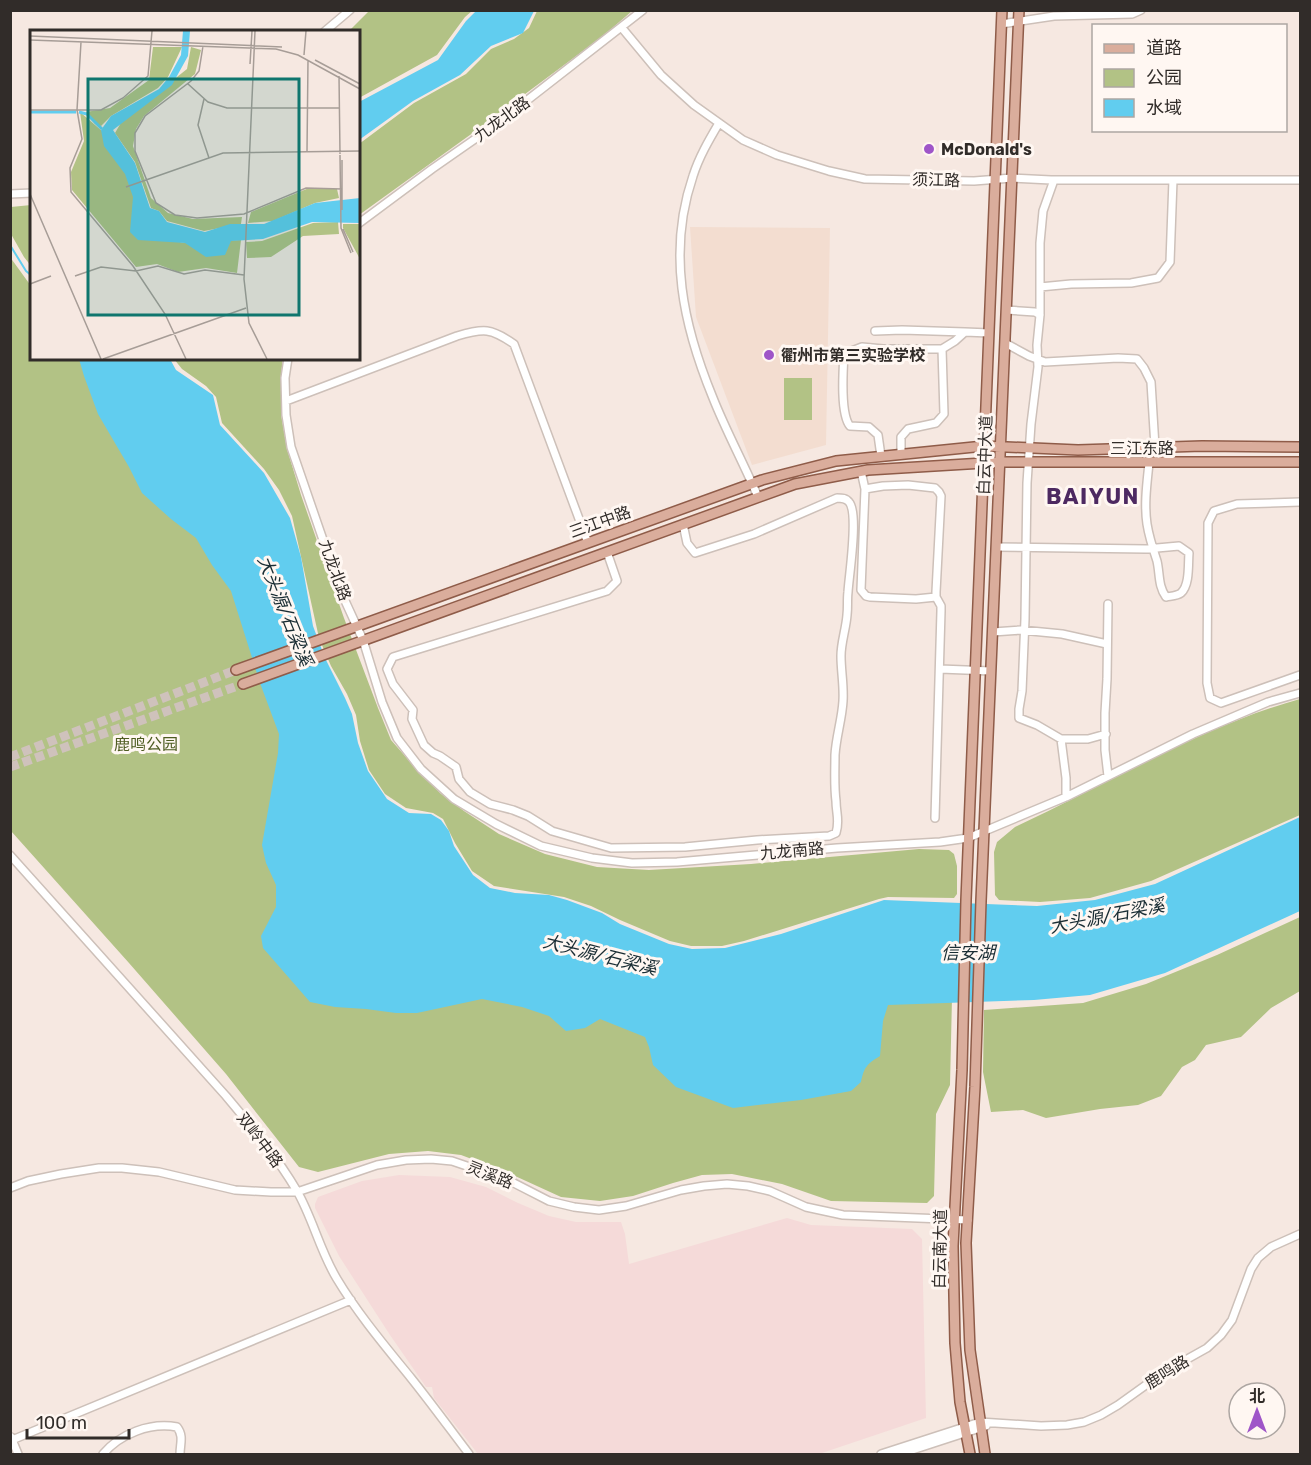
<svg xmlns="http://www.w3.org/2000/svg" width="1311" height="1465" font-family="Rubik,'Noto Sans SC',sans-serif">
<rect width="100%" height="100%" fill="#f6e8e1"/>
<!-- commercial -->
<path fill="#f5dad9" d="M399,1175L450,1177L486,1187L518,1203L549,1216L576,1222H621L625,1234L629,1264L787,1218L811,1225L912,1229L922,1239L926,1418L819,1454H478L434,1398L432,1387H426L390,1335L339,1256L315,1208V1204L318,1197L362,1181Z"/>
<!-- education -->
<path fill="#f3ddd0" d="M690,227L830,228L826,445L752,465L696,317Z"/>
<!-- green -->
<path fill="#b2c285" d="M370,10H472V11L465,17L437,55L359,98L358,32L349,31Z
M537,11H632L603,36L481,127L359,215V144L414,103L466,74L491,49L514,39L529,28Z
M31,205H32L31,266L24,257L11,234V207Z
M10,257L31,286L32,358L89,359L481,994L598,1017L880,1011L887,1001L952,998L950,1085L936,1114L934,1196L927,1203L831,1201L782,1184L732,1174L702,1175L673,1183L633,1196L600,1201L561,1197L504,1171L461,1155L428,1151L389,1154L318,1172L299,1167L226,1074L129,963L11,831Z
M174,359H283L281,374V414L287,449L301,495L344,618L378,708L391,740L412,764L440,793L464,811L499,834L545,854L597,867L649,870L751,864L919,849L949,850L954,854L957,866V894L954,898L888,897L879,899L744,941L722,946H691L670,941L620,920L591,906L564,897L494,886L472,871L455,843L443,819L433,813L406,808L385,794L369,770L360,741L356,715L347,694L331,666L319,638L292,516L279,490L264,469L222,423L216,397L206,386L182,369Z
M784,378H812V420H784Z
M1300,699V815L1151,881L1090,898L1040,902L999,900L995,895L994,852L997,842L1015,827C1109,783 1200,727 1300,699Z
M1300,917V991L1271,1008L1241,1037L1206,1045L1195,1060L1182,1067L1161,1096L1138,1105L1100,1109L1046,1118L1023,1110L991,1112L983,1072L984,1010L1083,1003L1146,984L1217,955Z"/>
<!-- water -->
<path fill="#61cdef" d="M477,10L534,11L523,33L491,46L460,75L413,101L359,140V102L438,60L466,21Z
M79,359H170L176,370L213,395L220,425L264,473L290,518L301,557L313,626L325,658L345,698L352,714L358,743L368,771L387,799L409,813L431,814L441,820L449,831L454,846L473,875L490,888L515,893L549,895L567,900L602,913L620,924L669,944L692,949L725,948L781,934L884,900L1037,906L1095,900L1155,884L1300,817V911L1165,973L1090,995L1034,1000L888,1005L883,1021L880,1056C867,1064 864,1067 861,1082L851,1091L801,1100L733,1108L676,1087L653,1065L649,1047L645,1037L600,1019L585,1028L566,1031L549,1016L522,1007L482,999L417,1013H396L366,1009L335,1007L310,1002L263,948L261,936L276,907V885L266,863L262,845L278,753L279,734L260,683L231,591L212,565L196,538L171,519L142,493L129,467L98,414L84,376Z"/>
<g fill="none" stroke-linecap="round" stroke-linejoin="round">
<!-- stream -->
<path stroke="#61cdef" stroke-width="2" d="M10,245L26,271L32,276"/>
<!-- major-tunnel -->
<path stroke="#cfc2bc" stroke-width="9" stroke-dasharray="9 4.5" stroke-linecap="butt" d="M10,757L236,670
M10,767L243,684"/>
<!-- minor casing -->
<g stroke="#cdc0b9" stroke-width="10">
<path id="minor" d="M1001,24L1054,16L1132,14L1141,10
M622,28L661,75L694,105L743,140L777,155L829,171L865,179L974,181L1012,178L1051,180H1300
M324,32L350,10
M719,123C709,140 699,157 693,176C667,252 683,325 713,398C726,431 744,464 758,497
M1054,180L1043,211L1040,243V315L1037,345L1038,367L1031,424L1027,483L1025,619L1022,691L1019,709V718L1037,725L1061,739H1088L1106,734
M10,194L32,193
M358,224L432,169L498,123L643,10
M1040,287L1071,284L1131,283L1158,278L1170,262L1173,180
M1006,310L1035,312L1040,315
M875,331L902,330L965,332
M1005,343L1029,356L1045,362L1118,358L1137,359L1144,368L1151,382L1155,447
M288,358L285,378L286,415L291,447L341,592L363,640L382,702L397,738L421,769L454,799L496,824L541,846L592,858L632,863L677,862L837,848L940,842L968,838L1066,797L1193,734L1268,702L1300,693
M286,401L457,336C484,328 491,328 514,344L588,543
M901,454V437L908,429L936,423L944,414L942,349
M881,456L878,435L869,427L850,426C840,414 843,371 844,354L862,347L883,349H942L955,341L965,332L989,333
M861,471L865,489L861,590L866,596L870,597L916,599L936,597
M865,489L883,486L908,485L935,488L939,492L941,496L936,592V597L941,606V611L935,818
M1300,502L1237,504L1214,511L1208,523L1207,683L1210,698L1221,703L1300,675
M996,547L1146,549L1179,546L1189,553C1188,564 1190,585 1181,593C1177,596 1171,596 1166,597C1158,586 1160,574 1157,561C1153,549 1149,537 1147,524C1144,504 1147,483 1149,463
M607,552L617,581L607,591L393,657L387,669L393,684L413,710L412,719L424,745L433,753L440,756L456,767L459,779L470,792L490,804L513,810L528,816L552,831L611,848L685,847L757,840L829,836L836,833C840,821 836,813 836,801C834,786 835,770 835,755C836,737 842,719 843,701C844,686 841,671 841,656C841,642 846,629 847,615C848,607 847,600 848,592C849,575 859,513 849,502C846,498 842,498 837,498L754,534L695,553L687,543L683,524
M993,632L1021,630L1062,634L1107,644
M940,669L991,671
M1061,739L1066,778V797
M1108,776L1105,750V713L1107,679L1108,604
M10,855L226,1096C252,1127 277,1157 297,1191C313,1219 320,1251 337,1279C358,1314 385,1346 411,1378C431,1403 450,1429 469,1454
M10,1188L28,1181L61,1174L99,1168H122L159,1172L235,1190L271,1192H297L377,1165L406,1160L431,1159L452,1161L508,1180L549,1201L574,1207L599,1210L626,1206L681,1190L704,1186L727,1184L748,1186L770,1191L806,1207L843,1215L968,1220
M11,1437L18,1454
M12,1440L351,1300
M103,1454C120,1434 150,1422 177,1427C184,1436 180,1444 180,1454
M881,1454L980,1422L1041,1426L1067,1425L1084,1422L1101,1415L1118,1405L1164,1372L1207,1348L1221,1335L1232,1320L1251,1269L1258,1258L1271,1247L1300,1234
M900,1454L986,1426"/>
</g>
<!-- major casing -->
<g stroke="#8f5c49" stroke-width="12">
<path id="major" d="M236,670L762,480L836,461L984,446L1078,450L1202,446L1300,447
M243,684L795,484L868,470L1000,462H1300
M970,1454L960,1402L955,1343L953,1246L962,1070L966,900L1002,10
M985,1454L970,1350L966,1243L975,1087L981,901L1019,10"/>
</g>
<!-- minor -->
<use href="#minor" stroke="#fff" stroke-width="7"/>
<!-- major -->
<use href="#major" stroke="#daad9c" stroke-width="9"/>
</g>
<!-- markers -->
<g fill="#9f55c8" stroke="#fff7f2" stroke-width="2">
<circle cx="929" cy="149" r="6"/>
<circle cx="769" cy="355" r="6"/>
</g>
<g text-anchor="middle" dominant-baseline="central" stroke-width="6" stroke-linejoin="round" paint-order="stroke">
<!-- street labels -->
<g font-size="16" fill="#312c29" stroke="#fff7f2">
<text transform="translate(502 119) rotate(-36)">九龙北路</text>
<text transform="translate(936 180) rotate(1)">须江路</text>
<text x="1142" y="448">三江东路</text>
<text transform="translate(985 455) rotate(-88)">白云中大道</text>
<text transform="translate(600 522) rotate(-20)">三江中路</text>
<text transform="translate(335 570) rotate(70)">九龙北路</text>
<text transform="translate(792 851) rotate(-5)">九龙南路</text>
<text transform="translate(260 1140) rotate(53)">双岭中路</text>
<text transform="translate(490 1175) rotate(21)">灵溪路</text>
<text transform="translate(940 1249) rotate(-89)">白云南大道</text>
<text transform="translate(1167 1372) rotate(-32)">鹿鸣路</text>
</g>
<!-- poi labels -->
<g font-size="16" font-weight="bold" fill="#312c29" stroke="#fff7f2" text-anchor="start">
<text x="941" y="149">McDonald's</text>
<text x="781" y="355">衢州市第三实验学校</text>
</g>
<!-- park labels -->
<g font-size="16" fill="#4e5c21" stroke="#fff7f2">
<text x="146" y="744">鹿鸣公园</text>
</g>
<!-- water labels -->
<g font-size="18" font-style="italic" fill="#1a2d34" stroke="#fff7f2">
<text transform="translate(285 611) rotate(68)">大头源/石梁溪</text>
<text transform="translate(1107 916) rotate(-11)">大头源/石梁溪</text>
<text x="968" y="953">信安湖</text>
<text transform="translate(600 955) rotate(14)">大头源/石梁溪</text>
</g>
<!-- district labels -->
<g font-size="22" font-weight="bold" letter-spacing="1.5" fill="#4d2961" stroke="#fff7f2">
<text x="1093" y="496">BAIYUN</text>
</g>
</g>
<!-- overview -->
<g transform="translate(30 30)">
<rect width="330" height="330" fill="#f6e8e1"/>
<path d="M123,17H152L138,47L128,58L81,86L71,96L65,94L56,82L80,78L119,50ZM161,17L171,20L165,44L114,86L106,99L103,116L121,168L138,183L163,189L212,187L211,194L174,201L137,191L129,181L121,178L105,132L85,103L92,91L157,39ZM50,82L72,101L136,209L154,213L211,210L207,243L176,238L148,242L127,234L106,237L42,160L41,142L54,111ZM279,158L307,159L309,168L285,173L243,191L218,193L221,182ZM308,192L309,204L273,206L241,227L217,228L216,212L232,211L283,193ZM313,194H330V229L313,198Z" fill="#b2c285"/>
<path d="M153,1H160L158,26L142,55L83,100L105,133L120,178L129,181L137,192L175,202L200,194H234L285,173L330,168V193L282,192L233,209L201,211L195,225L176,227L155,213L108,210L100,202L103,167L95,144L74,116L71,100L81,86L129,59L139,47L151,25Z" fill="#61cdef"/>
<path fill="none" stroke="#61cdef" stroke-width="3" d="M0,82H46M49,82L57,84L72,99"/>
<path fill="none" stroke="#a79d97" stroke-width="1.5" d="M225,1L214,249L219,293L237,329M0,6L252,17M0,10L246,19L268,25L330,59M51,12L47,80L52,109L40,138L41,162L103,236L135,284L156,329M173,16L169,41L161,51L115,86L105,103V121L126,173L145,185L167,188L214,184L276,158L312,159M274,25L276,1M285,30L330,54M220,34L222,1M309,46L310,124M158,54L178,72L197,78H309M174,69L168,95L179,128M0,80H71L93,68L118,46L122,1M277,121L278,30M310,125L311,198L321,223M312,130V180M96,157L193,123L330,121M0,164L71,329M313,199L323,222M45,246L71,237L106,241L128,236L154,244L175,240L214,245M0,254L21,246M73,329L216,278"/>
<path fill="#0f766e" fill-opacity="0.15" stroke="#0f766e" stroke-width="3" d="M58,49H269V285H58Z"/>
<rect width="330" height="330" fill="none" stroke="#312c29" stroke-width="3"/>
</g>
<!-- border -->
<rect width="1311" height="1465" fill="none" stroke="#312c29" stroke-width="24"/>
<!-- legend -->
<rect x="1092" y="24" width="195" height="108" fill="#fff7f2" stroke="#ada6a2" stroke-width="1.5"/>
<rect x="1104" y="44" width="30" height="9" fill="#daad9c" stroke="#ada6a2" stroke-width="1.5"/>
<text x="1146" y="54" font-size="18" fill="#312c29">道路</text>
<rect x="1104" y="69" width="30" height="18" fill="#b2c285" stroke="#ada6a2" stroke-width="1.5"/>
<text x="1146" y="84" font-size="18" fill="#312c29">公园</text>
<rect x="1104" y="99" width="30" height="18" fill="#61cdef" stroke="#ada6a2" stroke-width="1.5"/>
<text x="1146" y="114" font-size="18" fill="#312c29">水域</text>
<!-- north arrow -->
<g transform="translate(1257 1411)"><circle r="28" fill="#fff7f2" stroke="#ada6a2" stroke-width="1.5"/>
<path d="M0-4.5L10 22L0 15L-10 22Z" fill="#9f55c8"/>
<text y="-9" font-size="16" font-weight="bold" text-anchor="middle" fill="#312c29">北</text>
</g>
<!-- scale -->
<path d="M27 1429v9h102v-9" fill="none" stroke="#312c29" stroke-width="3"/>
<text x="36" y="1429" font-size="18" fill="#312c29" stroke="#fff7f2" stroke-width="4.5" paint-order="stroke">100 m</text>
</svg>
